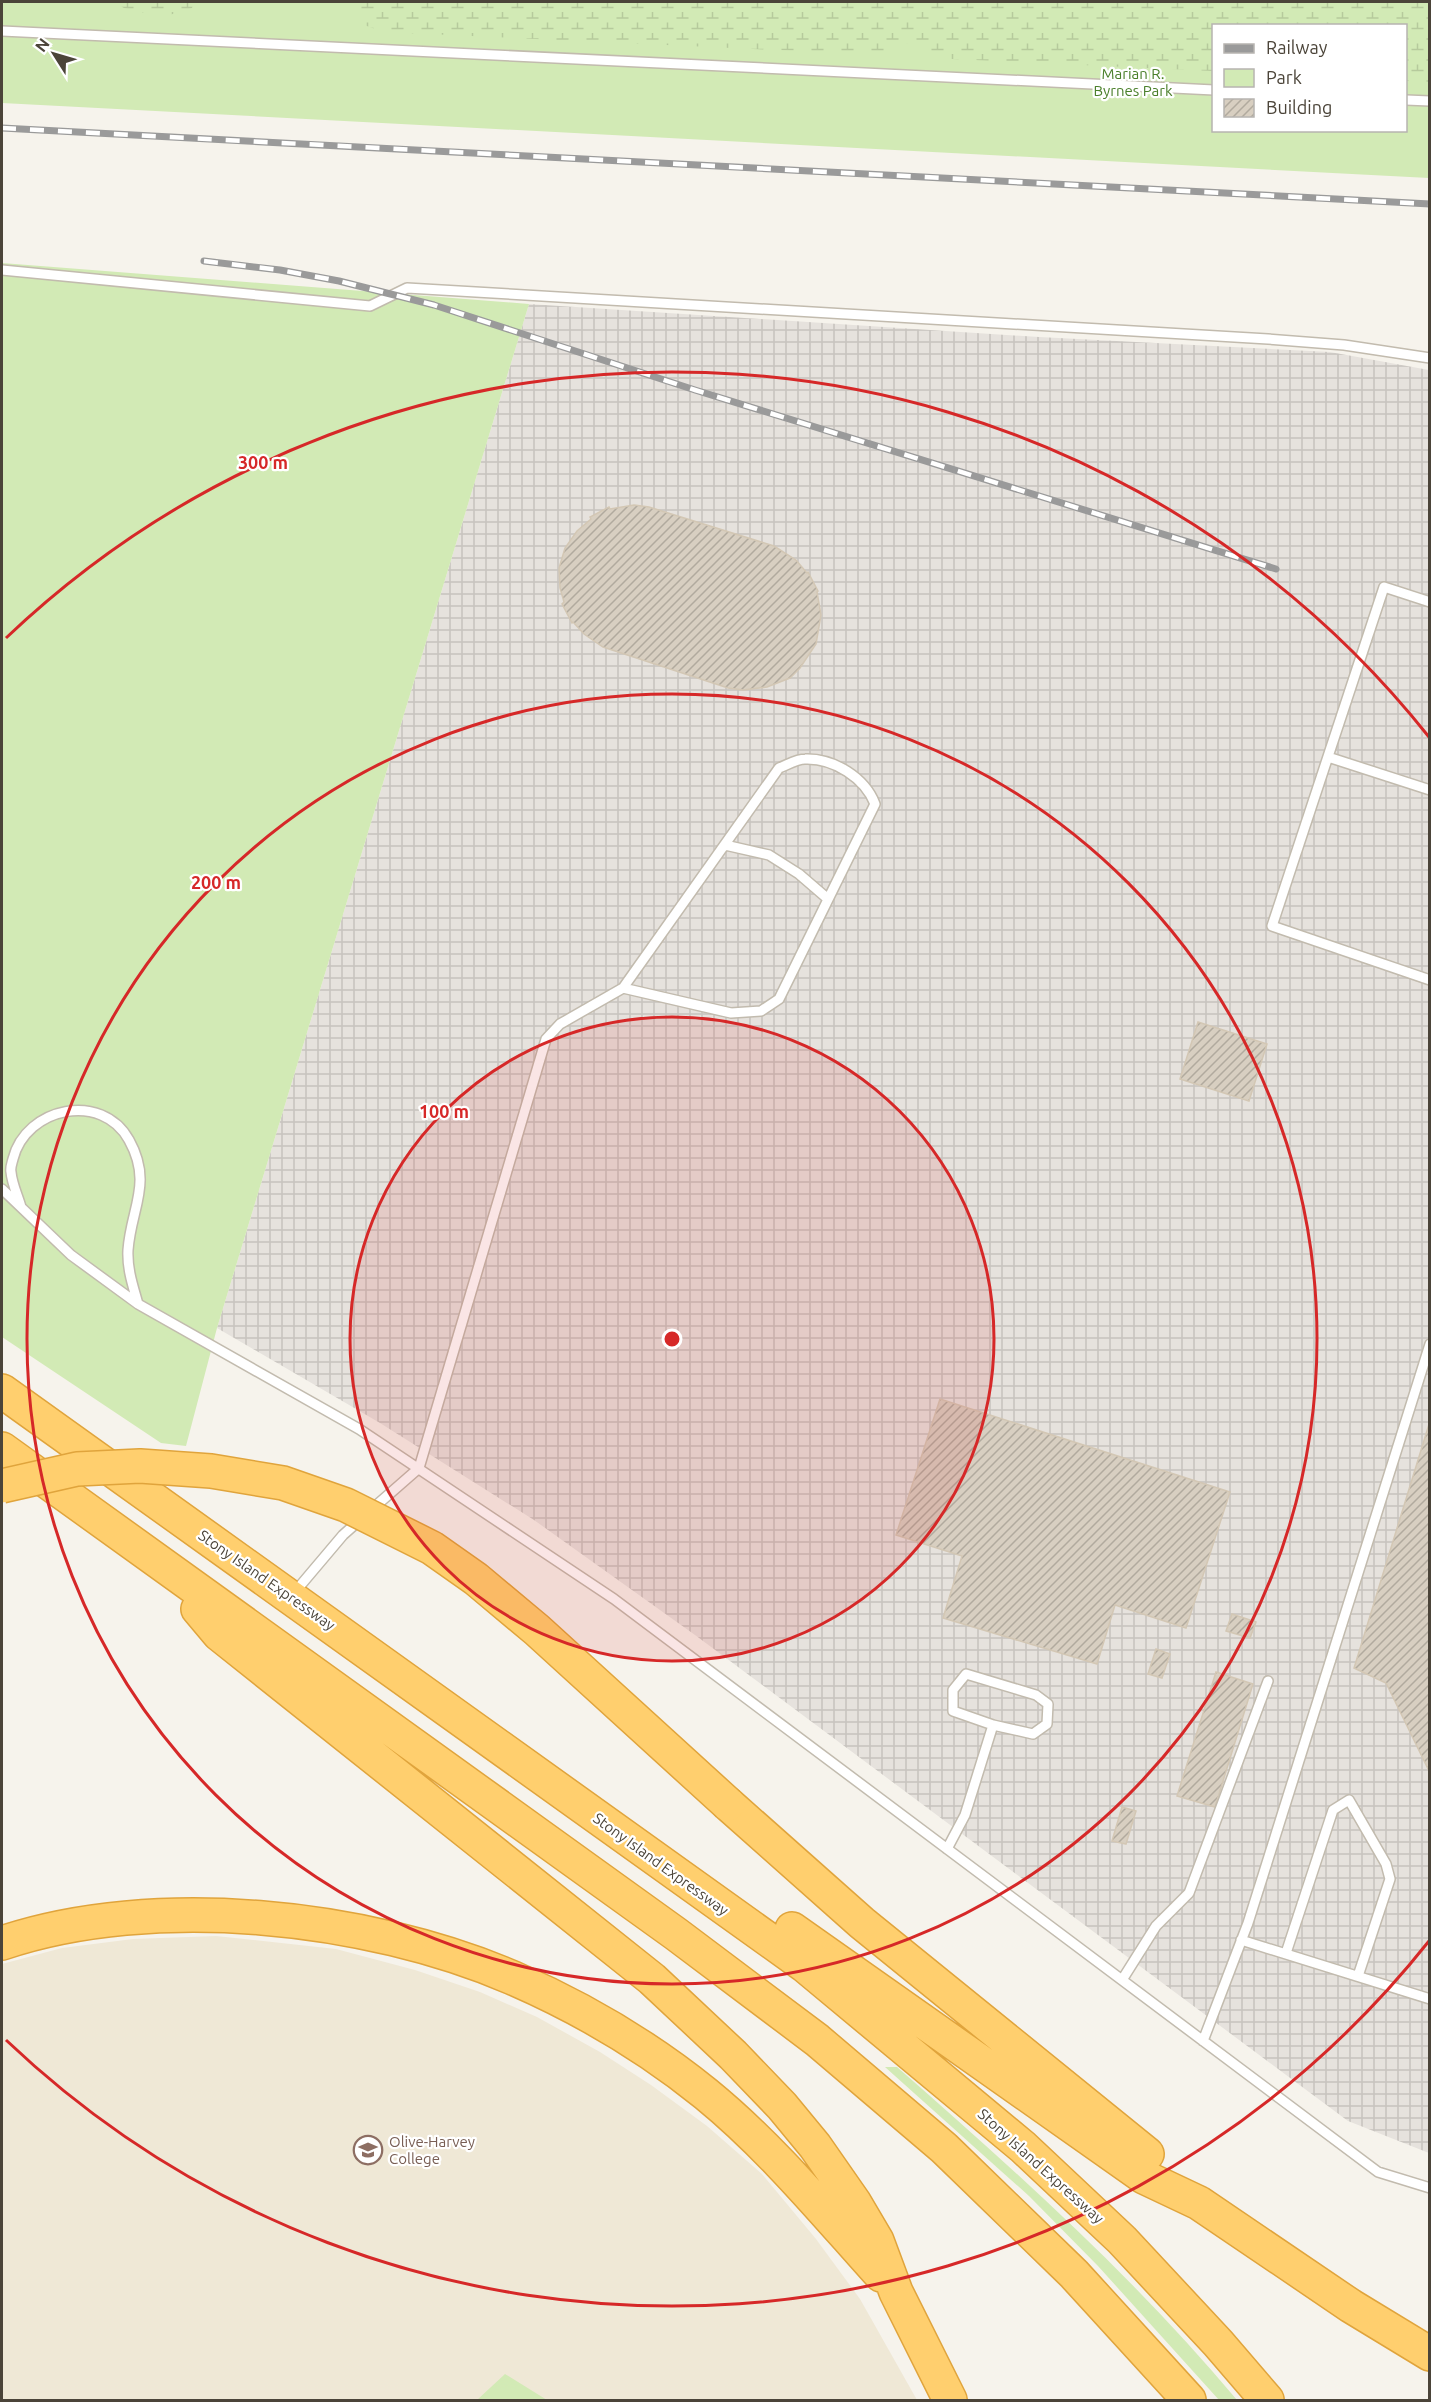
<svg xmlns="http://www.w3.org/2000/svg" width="1431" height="2402" font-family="Ubuntu,sans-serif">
<defs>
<pattern id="industrial-grid" width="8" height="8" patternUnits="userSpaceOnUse" patternTransform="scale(1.5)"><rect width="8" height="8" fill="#e6e2dd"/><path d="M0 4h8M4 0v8" fill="none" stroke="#c7c3be"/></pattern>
<pattern id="wetland-marsh" width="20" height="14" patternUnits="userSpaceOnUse" patternTransform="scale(1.5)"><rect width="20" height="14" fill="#d2eab5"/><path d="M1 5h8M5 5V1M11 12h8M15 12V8" fill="none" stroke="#b6ca9c"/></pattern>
<pattern id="building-hatch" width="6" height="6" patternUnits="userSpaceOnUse" patternTransform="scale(1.5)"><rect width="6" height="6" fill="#d8cfc1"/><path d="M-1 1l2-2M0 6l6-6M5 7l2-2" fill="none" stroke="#b1aa9e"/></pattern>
</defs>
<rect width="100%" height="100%" fill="#f6f3ec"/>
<!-- industrial -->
<path fill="url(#industrial-grid)" d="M529,304L1039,337L1330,352L1429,370V2153L1348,2121L695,1635L534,1520L380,1423L217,1328Z"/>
<!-- education -->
<path fill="#efe8d6" d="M216,1936L336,1949L415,1970L480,1992L537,2017L600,2052L651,2085L707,2126L762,2174L816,2239L860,2299L917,2400H2V1964L62,1948L133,1939Z"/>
<!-- green -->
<path fill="#d2eab5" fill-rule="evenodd" d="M2,2H1429V178L2,103ZM1214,26H1406V130H1214Z
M2,263L529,304L217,1328L186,1446L161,1443L2,1337Z
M885,2067H897C1017,2172 1135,2278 1237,2400H1219L1098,2266L1029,2196Z
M505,2374L547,2400H477Z"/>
<!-- wetland -->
<path fill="url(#wetland-marsh)" d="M113,2H194L192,8L163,17L124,8Z
M358,2H1429V82L1406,81V26H1214L1213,71L930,58L913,42L898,45L885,55L384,32L364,25Z"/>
<!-- building -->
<path fill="url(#building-hatch)" stroke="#d3c7b4" stroke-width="1.5" d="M634,505L649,507L774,546L796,560L807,573L808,572L818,591L817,592L821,615L816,644L800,668L790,678L767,687L743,690L728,688L603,647L584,634L573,622L572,623L562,604L564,602L560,588L559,568L565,548L577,531L591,519L590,517L609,507L610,509Z
M1198,1022L1267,1044L1249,1101L1180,1079Z
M940,1399L1230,1492L1186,1628L1115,1605L1097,1664L943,1618L962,1556L896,1535Z
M1430,1421V1773L1386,1683L1354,1668Z
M1232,1614L1256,1622L1250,1638L1226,1631Z
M1156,1649L1170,1654L1162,1678L1148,1674Z
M1216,1672L1253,1684L1215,1807L1177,1796Z
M1122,1807L1136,1811L1126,1844L1112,1841Z"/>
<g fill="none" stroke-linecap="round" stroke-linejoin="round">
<!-- service casing -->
<g stroke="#c2bbae" stroke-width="12">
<path id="service" d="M2,31L1214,90
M1406,100L1430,101
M2,270L370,306L407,288L1268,339L1344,345L1430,358
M1430,602L1384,587L1272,926L1430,980
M1328,757L1430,790
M725,845L769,855L799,874L828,899
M2,1189L71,1255L138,1304L359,1429L614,1599L1378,2172L1430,2188
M21,1207C18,1196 12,1184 11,1172C10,1168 12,1163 13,1159C26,1107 102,1091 129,1140C153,1183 131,1208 128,1250C127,1269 133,1286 138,1304
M371,1510L419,1468L546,1039L560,1024L623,988L779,768C787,765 797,759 805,759C834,758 865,778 875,804L779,999L761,1011L731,1013L623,988
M294,1593L343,1535L361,1519
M947,1849L965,1815L993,1725L953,1711V1690L966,1674L1036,1695L1048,1704L1047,1724L1033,1734L993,1725
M1241,1940L1430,1999
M1286,1953L1333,1810L1349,1800L1386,1864L1390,1879L1358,1976
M1122,1980L1156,1926L1189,1893L1268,1681
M1203,2041L1248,1923L1430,1344"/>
</g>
<!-- motorway casing -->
<g stroke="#e0a43c" stroke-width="36">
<path id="motorway" d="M2,1391L804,1965L1023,2147L1122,2240L1218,2343L1267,2400
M2,1449L676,1934L817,2040L944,2148L1074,2274L1189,2400
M198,1609L219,1634L652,1979L733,2055L782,2106L815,2146L854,2202L877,2241L896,2292L950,2400
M728,1804L862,1923L1147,2154
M792,1929L1144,2177L1199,2203L1351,2306L1430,2354
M2,1943C154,1892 367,1915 513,1978C582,2008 648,2047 706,2094C771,2147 825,2213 881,2275"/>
</g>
<!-- service -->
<use href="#service" stroke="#fff" stroke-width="9"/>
<!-- motorway -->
<use href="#motorway" stroke="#ffcf6e" stroke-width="33"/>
<!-- rail casing -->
<g stroke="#9a9a9a" stroke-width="7">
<path id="rail" d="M2,128L1430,204
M204,261L280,270L339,281L434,305L695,390L1276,569"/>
</g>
<!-- rail -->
<use href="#rail" stroke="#fff" stroke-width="4.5" stroke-dasharray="14" stroke-linecap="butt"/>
<!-- motorway-bridge casing -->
<g stroke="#e0a43c" stroke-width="36" stroke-linecap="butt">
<path id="motorway-bridge" d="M2,1486L77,1469L140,1466L211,1471L283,1483L346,1505L432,1548L476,1579L537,1630L728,1804"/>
</g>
<!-- motorway-bridge -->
<use href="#motorway-bridge" stroke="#ffcf6e" stroke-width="33"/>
</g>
<!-- distance rings -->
<circle cx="672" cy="1339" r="322" fill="#d62828" fill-opacity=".12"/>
<g fill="none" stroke="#d62828" stroke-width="3">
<circle cx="672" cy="1339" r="322"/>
<circle cx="672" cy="1339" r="645"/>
<path d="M1429 1941A967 967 0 0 1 6 2040M6 638A967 967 0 0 1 1429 737"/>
</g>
<!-- icons -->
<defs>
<g id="university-ring" transform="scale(1.5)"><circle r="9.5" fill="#fff" stroke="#8d6e63" stroke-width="1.5"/><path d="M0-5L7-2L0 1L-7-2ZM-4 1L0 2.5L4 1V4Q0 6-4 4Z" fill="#8d6e63"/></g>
</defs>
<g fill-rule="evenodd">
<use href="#university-ring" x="368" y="2150"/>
</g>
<g text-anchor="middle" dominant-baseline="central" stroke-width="4.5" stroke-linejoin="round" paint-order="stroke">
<!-- park labels -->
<g font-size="15" fill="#4a7f2a" stroke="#fff">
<text x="1133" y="73">Marian R.<tspan x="1133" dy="17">Byrnes Park</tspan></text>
</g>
<!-- street labels -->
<g font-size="15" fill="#4b4439" stroke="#fff">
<text transform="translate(267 1580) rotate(35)">Stony Island Expressway</text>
<text transform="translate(661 1864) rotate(36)">Stony Island Expressway</text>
<text transform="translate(1041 2166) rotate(42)">Stony Island Expressway</text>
</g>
<!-- education labels -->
<g font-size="15" fill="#785e54" stroke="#fff" text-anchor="start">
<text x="389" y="2141">Olive-Harvey<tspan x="389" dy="17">College</tspan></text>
</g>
</g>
<circle cx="672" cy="1339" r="9" fill="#d62828" stroke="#fff" stroke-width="3"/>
<g font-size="18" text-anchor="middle" font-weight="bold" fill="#d62828" stroke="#fff" stroke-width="4.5" stroke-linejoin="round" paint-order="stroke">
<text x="263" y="469">300 m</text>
<text x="216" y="889">200 m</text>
<text x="444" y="1118">100 m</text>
</g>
<!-- border -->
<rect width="1431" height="2402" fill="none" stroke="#4b4439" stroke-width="6"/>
<!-- legend -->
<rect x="1212" y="24" width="195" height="108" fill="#ffffff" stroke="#b7b4b0" stroke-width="1.5"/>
<rect x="1224" y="44" width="30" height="9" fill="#9a9a9a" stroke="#b7b4b0" stroke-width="1.5"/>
<text x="1266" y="54" font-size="18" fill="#4b4439">Railway</text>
<rect x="1224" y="69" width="30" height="18" fill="#d2eab5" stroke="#b7b4b0" stroke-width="1.5"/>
<text x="1266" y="84" font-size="18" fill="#4b4439">Park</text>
<rect x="1224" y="99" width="30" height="18" fill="url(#building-hatch)" stroke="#b7b4b0" stroke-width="1.5"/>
<text x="1266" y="114" font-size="18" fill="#4b4439">Building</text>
<!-- north arrow -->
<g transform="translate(54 54) rotate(307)" stroke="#ffffff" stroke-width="4.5" paint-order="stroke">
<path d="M0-4.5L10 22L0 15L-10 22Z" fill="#4b4439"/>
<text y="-9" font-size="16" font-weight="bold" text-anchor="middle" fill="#4b4439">N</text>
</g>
</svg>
